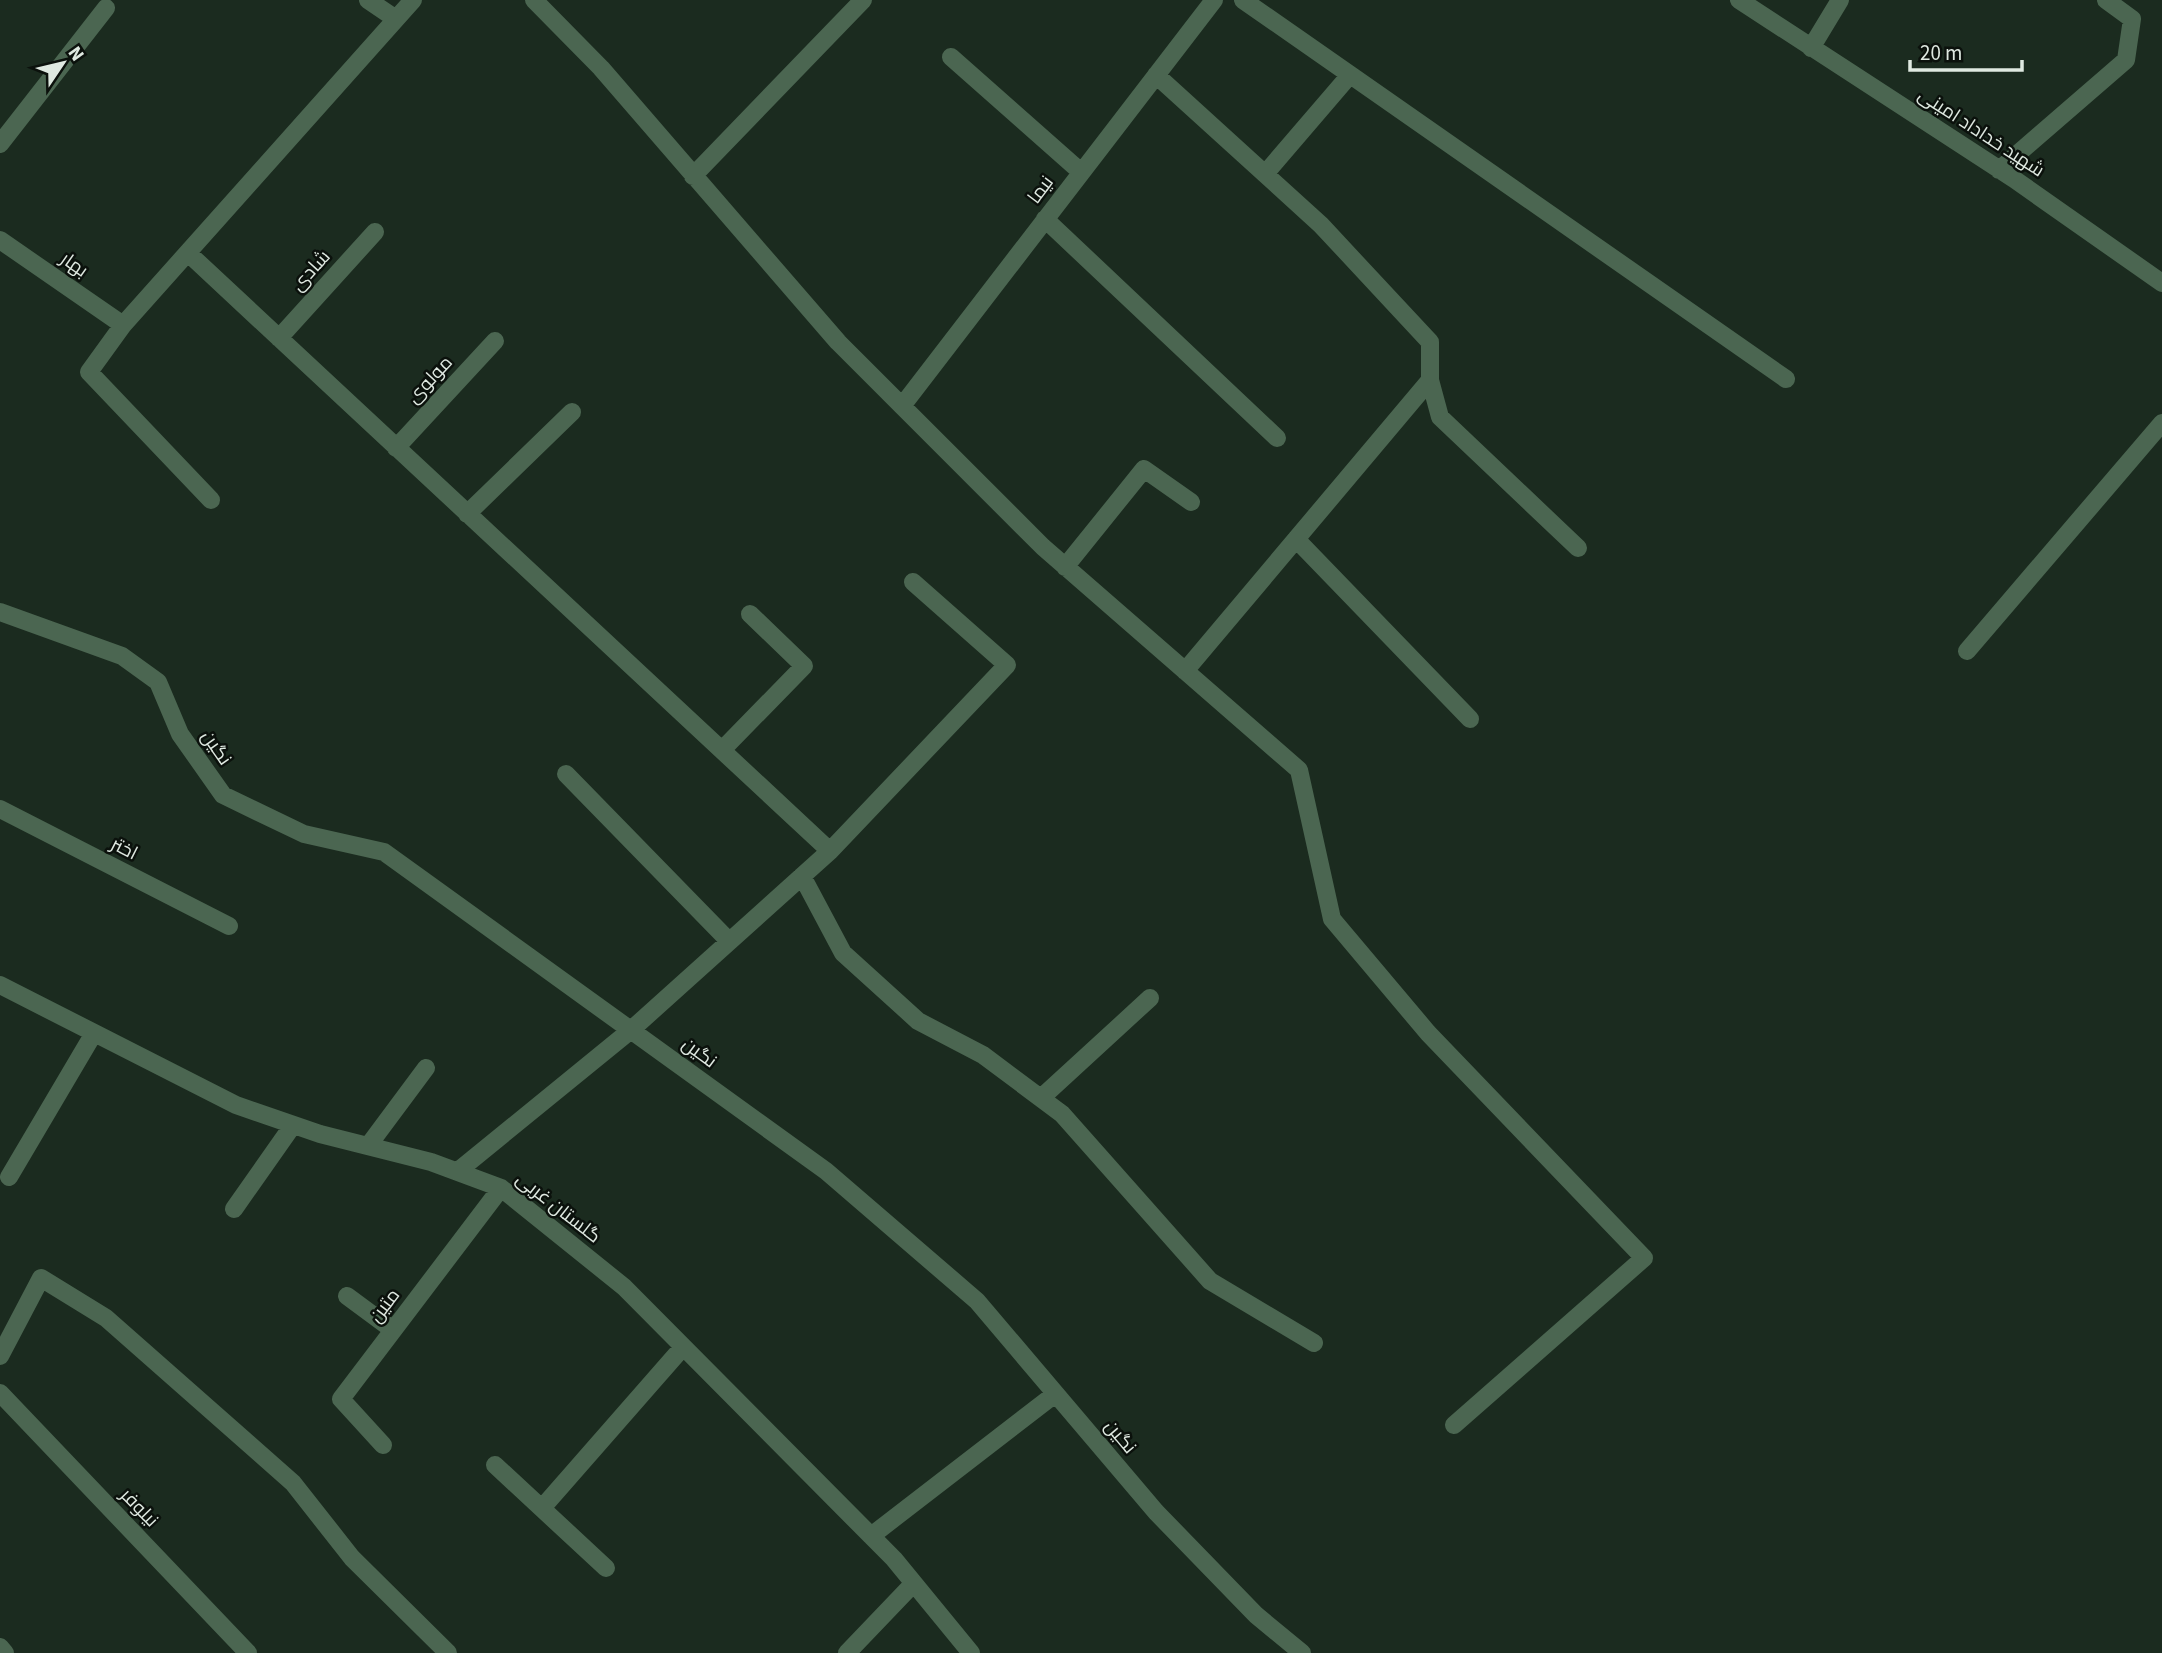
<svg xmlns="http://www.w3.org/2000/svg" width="2162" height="1653" font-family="'Source Sans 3',Cairo,sans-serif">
<rect width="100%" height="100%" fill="#1b2b1f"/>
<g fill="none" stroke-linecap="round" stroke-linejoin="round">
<!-- minor -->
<path stroke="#4b6651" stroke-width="18" d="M368,0L396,19
M534,0L601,68L838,342L1043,547L1299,770L1332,919L1428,1033L1644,1258L1454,1425
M1243,0L1786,379
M1739,0L2014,179L2162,283
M1811,48L1840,0
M951,57L1081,172
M1156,75L1321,225L1430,342V380L1440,417L1578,548
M0,144L106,8
M1999,170L2126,60L2132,19L2106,0
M1265,174L1349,76
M693,176L863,0
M1045,219L1277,438
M0,240L123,325
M188,253L830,851
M279,338L375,232
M902,406L1214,0
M396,448L495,341
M211,500L89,372L123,325L413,0
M467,514L572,412
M1296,539L1470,719
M1065,567L1144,469L1191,502
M0,612L122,656L158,682L180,734L223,795L304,834L384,852L826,1171L977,1301L1156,1512L1256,1615L1302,1653
M1967,651L2162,423
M1185,671L1430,380
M722,750L804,666L750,614
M566,774L729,941
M0,809L229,926
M802,876L843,953L918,1021L983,1055L1062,1114L1210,1281L1314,1343
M0,985L236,1105L320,1134L431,1162L501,1188L624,1287L894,1559L971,1653
M1041,1098L1150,998
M368,1146L426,1068
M458,1171L631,1030L830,851L1007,665L913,582
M9,1177L94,1033
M234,1209L293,1125
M347,1296L393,1330
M0,1356L41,1278L106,1318L293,1483L352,1558L448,1653
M0,1393L248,1653
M383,1445L341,1399L501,1188
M495,1465L606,1568
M542,1508L683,1347
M871,1536L1055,1394
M0,1647L5,1653
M847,1653L913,1584"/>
</g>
<g text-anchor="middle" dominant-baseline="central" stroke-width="5" stroke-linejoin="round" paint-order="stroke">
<!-- street labels -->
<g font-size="19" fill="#dfe9e1" stroke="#0b110c">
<text transform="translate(1981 133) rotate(33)">شهید خداداد امینی</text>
<text transform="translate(1041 190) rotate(-53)">نیما</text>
<text transform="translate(74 265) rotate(35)">بهار</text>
<text transform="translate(311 271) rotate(-48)">شادی</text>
<text transform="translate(430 380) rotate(-47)">مولوی</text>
<text transform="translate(216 748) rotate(55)">نگین</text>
<text transform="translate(124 849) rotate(27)">اختر</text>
<text transform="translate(699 1053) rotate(36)">نگین</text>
<text transform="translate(558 1208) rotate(38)">گلستان غربی</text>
<text transform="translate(385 1306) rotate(-53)">متین</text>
<text transform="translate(1120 1437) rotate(50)">نگین</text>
<text transform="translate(139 1508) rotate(46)">نیلوفر</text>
</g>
</g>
<!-- north arrow -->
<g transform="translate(63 63) rotate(55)" stroke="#0b110c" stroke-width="5" paint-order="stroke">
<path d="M0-5L12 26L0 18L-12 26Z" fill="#dfe9e1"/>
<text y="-10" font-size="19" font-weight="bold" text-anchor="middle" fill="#dfe9e1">N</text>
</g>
<!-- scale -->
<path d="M1910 60v10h112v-10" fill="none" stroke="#dfe9e1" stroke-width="3.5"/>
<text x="1920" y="60" font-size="21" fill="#dfe9e1" stroke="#0b110c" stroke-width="5" paint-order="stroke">20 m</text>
</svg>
